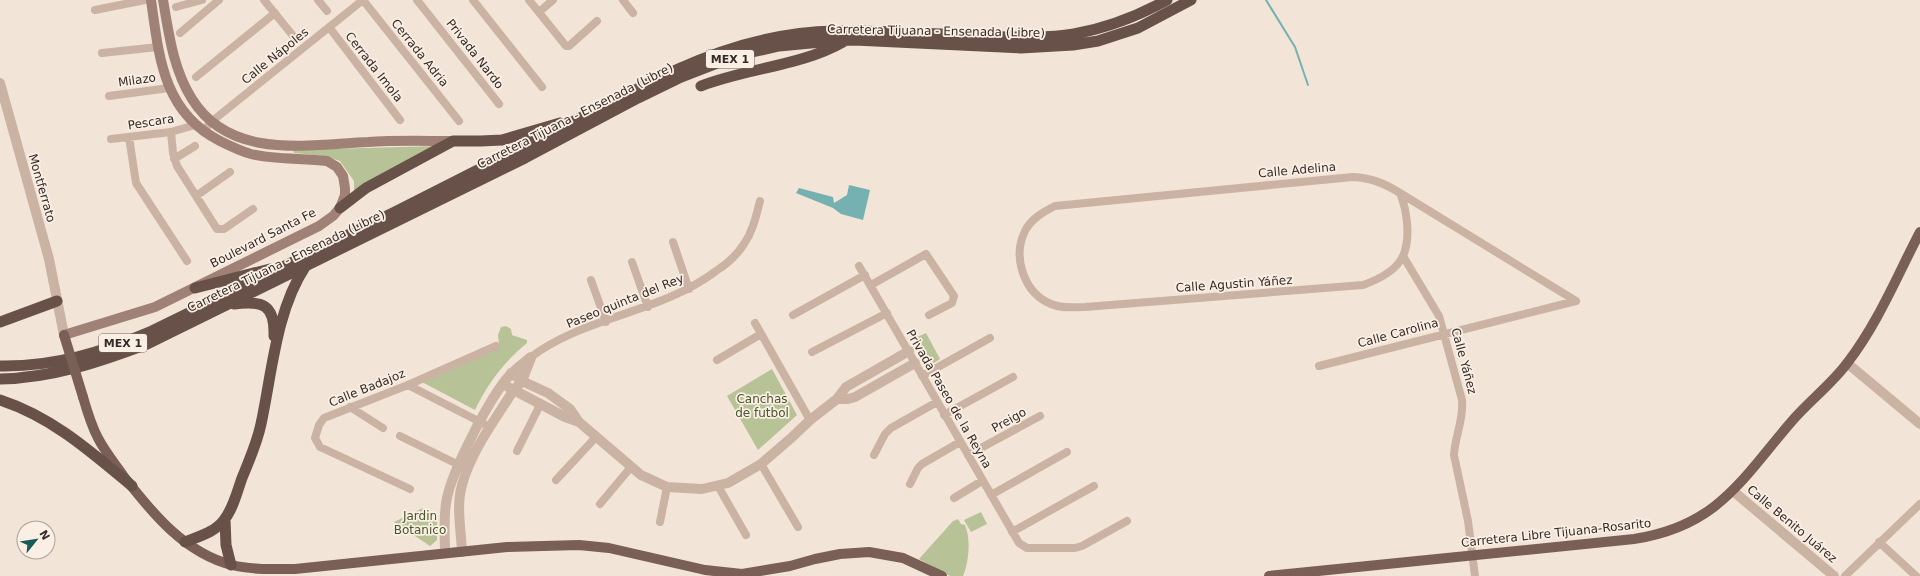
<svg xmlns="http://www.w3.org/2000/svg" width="1920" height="576" font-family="'DejaVu Sans',sans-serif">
<rect width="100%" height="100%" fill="#f3e4d8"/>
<!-- green -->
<path fill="#b7c297" d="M437,146L354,192V181L340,161L324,156L294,153L293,150Z
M506,326L511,329L512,335L527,340V343C504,362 488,383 475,410L420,381L499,345L498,335L501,327Z
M926,333L940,359L929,366L915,338Z
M772,369L797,415L758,450L727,396Z
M423,508L437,521V540L430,546L394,522Z
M981,512L987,524L971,532L964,520Z
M958,519L961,524L965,525C971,539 969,562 963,576H950L919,559L953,521Z"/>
<!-- water -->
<path fill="#75b1b0" d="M849,185L870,190L863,220L841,214L833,208L796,193L799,188L833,197L834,203L847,195Z"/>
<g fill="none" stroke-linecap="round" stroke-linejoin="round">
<!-- stream -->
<path stroke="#75b1b0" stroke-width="2" d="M1266,0L1295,47L1308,85"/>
<!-- minor -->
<path stroke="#cbb3a3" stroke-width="8" d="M264,0L294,37
M318,0L327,11
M363,0L459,121
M417,0L499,104
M473,0L542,87
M529,0L566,46H569L597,21
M623,0L633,13
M176,7L202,0
M95,10L145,0
M539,12L553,0
M329,27L400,120
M180,33L219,0
M102,53L158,47
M196,77L275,13
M109,96L169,88
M171,132L173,153L177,166L217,229H224L253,209
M203,132L211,122L363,0
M129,137L136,183L187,261
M111,139L171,132L195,125
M174,159L195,146
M1400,193C1407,210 1411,238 1403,256C1396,271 1377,280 1363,285L1085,307C1074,307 1062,309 1051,304C1024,293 1012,257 1025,231C1031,219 1043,212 1055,206L1353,177C1371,178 1384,183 1400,193L1576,301
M196,196L230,172
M673,242L689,289
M1403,256L1439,316L1462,400C1464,419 1455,436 1454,455L1468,521L1475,576
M632,262L648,307
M859,266L1019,543L1027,548H1075L1082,546L1127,521
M591,280L606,322
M871,285L926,254L954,296L952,303L929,315
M793,315L865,275
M755,323L810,420
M812,352L887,313
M531,357C585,316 661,313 716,271C727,264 737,255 744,244C753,231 756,216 760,201
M717,360L761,334
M1319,366L1576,301
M922,376L990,338
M408,385L490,427
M350,407L383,428
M944,415L1013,377
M400,436L459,465
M517,451L541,403
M874,455L885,434L891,428L937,402
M968,455L1040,416
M761,464L798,527
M556,480L596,437
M910,484L918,468L922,464L960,442
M718,486L746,535
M410,489L320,447L315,438L319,425L324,418L408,385L496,346
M991,495L1067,452
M954,498L982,481
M600,504L631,467
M660,522L667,487
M1012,532L1094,486
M1879,542L1916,576
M1845,576L1920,504"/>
<!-- tertiary -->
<path stroke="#cbb3a3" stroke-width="10" d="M0,83L49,259L64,335
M1847,363L1920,424
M511,373L522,381L548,393L570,409L579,422L641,475L667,487L702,489L728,483L761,464L790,439L810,420L837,399L846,387L909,351
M508,387L565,417L579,422
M837,399H848L855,397L915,363
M1733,491L1834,576
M462,552C461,530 456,505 462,485C471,451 495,420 513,391L522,381L531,358
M445,553C445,535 443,515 447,498C453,469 486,406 504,382C511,372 521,365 531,357"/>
<!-- secondary -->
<path stroke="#9f8175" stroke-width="10" d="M163,0C169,34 173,69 192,99C230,160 307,145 368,142C396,140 425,141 453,141
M64,335L155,307L319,226L333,216L340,208L345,195V188L343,176L337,167L327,161C302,158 275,160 251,154C240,151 230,146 220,141C163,112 159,57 151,0"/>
<!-- primary -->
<path stroke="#795f56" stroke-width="10" d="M83,397C87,411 91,425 98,438C105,452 116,465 125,478C153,514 185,553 232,565C252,570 274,569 295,569L507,547L579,545L609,548L705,570L742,574L790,566L815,559L840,554L869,552L903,558L942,576
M1269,576L1634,539C1718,526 1741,480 1792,421C1809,401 1832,384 1848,362C1878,323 1897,276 1920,232"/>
<!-- trunk -->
<path stroke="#685149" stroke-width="11" d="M701,86C747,68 801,66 843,42
M340,208L366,188L453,141H481L502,140L560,123
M195,288L270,269
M234,304C263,300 275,305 274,336
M0,322L57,301
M0,366C54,367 103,352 152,331L395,212L655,80C712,52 771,32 835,31C884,30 934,34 983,36C1013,37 1044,39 1074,34C1107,28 1138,16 1167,0
M0,379C52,378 99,362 147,344L525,158L638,98L681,77L717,63L752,52L779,46L832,41L854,40L1021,48L1073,45L1098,41L1138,28L1191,0
M0,400C52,417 90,451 132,486
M225,519L226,545L231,565
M185,542C199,536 214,533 224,520C233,509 237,492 242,478C249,461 257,443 261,424C272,373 276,311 305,267"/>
<!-- primary-bridge -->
<path stroke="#795f56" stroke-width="10" d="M64,335L83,397"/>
</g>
<g text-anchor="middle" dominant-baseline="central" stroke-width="3.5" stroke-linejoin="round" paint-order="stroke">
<!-- shield labels -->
<g fill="#faefe4" stroke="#71655f" stroke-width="1">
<rect x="706" y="50" width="48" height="18" rx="3"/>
<rect x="99" y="334" width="48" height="18" rx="3"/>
</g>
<g font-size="11" font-weight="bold" fill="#362a26">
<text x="730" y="59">MEX 1</text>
<text x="123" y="343">MEX 1</text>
</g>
<!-- street labels -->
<g font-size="12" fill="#362a26" stroke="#faefe4">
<text transform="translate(936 31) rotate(1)">Carretera Tijuana - Ensenada (Libre)</text>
<text transform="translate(420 53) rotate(51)">Cerrada Adria</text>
<text transform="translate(475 54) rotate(52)">Privada Nardo</text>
<text transform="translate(275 56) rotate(-39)">Calle Nápoles</text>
<text transform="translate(374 67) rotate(52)">Cerrada Imola</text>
<text transform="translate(137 80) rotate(-8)">Milazo</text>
<text transform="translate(575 116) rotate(-27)">Carretera Tijuana - Ensenada (Libre)</text>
<text transform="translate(151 122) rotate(-9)">Pescara</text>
<text transform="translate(1297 170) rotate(-5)">Calle Adelina</text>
<text transform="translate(42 188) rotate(74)">Montferrato</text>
<text transform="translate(263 238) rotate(-27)">Boulevard Santa Fe</text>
<text transform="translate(286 261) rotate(-26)">Carretera Tijuana - Ensenada (Libre)</text>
<text transform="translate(1234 284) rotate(-4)">Calle Agustin Yáñez</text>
<text transform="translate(625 301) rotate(-22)">Paseo quinta del Rey</text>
<text transform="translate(1398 333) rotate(-15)">Calle Carolina</text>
<text transform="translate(1464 361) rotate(75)">Calle Yáñez</text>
<text transform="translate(367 388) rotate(-22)">Calle Badajoz</text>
<text transform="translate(949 399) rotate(60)">Privada Paseo de la Reyna</text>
<text transform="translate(1009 420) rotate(-29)">Preigo</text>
<text transform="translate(1792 524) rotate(40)">Calle Benito Juárez</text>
<text transform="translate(1556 533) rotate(-6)">Carretera Libre Tijuana-Rosarito</text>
</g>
<!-- park labels -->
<g font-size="12" fill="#485628" stroke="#faefe4">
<text x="762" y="399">Canchas<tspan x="762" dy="14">de futbol</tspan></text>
<text x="420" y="516">Jardin<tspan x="420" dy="14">Botanico</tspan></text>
</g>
</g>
<!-- north arrow -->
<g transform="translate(36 540) rotate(60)"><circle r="19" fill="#faefe4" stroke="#aca098"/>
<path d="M0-3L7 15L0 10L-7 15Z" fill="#195a59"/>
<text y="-6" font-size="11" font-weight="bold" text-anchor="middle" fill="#362a26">N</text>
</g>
</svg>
